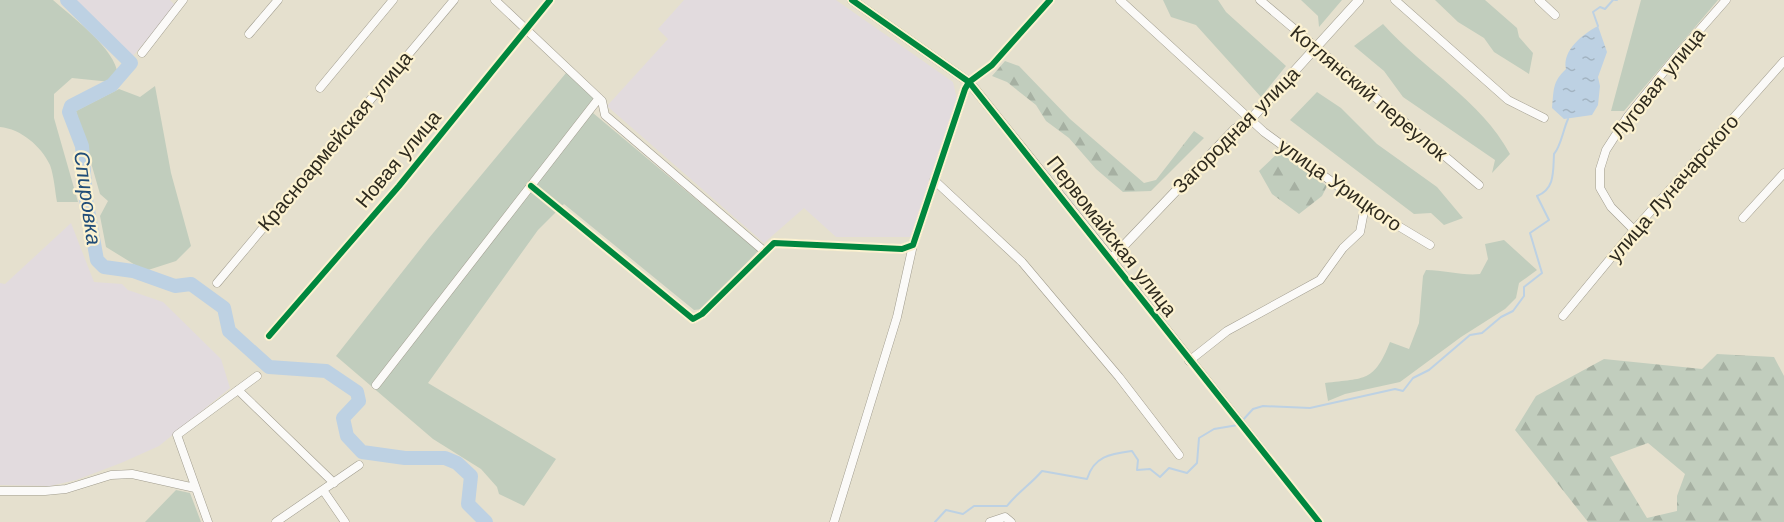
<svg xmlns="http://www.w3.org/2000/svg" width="1784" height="522" font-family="'Work Sans',sans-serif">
<defs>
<pattern id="forest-firs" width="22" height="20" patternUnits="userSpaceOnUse" patternTransform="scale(1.5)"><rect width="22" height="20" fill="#c1cdbd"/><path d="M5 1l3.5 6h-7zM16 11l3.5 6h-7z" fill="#a6b0a2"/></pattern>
<pattern id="water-ripples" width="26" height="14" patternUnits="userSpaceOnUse" patternTransform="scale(1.5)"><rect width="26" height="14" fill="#bdd1e3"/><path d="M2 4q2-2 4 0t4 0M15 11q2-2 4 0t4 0" fill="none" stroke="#a3b4c2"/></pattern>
</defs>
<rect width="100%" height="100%" fill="#e5e0ce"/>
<!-- industrial -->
<path fill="#e2dbde" d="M74,0H170L176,6L132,57Z
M684,0H836L953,82L957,99L911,237H836L804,208L764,243L607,106L668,39L658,29Z
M71,223L94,282L122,284L128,290L163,302L221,359L230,388L159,446L121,463L76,480L50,486L0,485V283L5,284Z"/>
<!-- green -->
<path fill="#c1cdbd" d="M0,0H53C73,18 115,48 118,75L111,82L72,78L54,94V118L78,202H57C55,191 54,176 50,165C41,146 21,129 0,127Z
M1163,0H1218L1226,12L1286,66L1261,97L1196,25L1171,17Z
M1301,0H1342L1319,27L1318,16Z
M1435,0H1485L1517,28L1519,37L1533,53L1529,74L1494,52L1484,38L1458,22Z
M1641,0H1718L1624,111H1611Z
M1383,24C1423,69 1481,100 1510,154L1492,173L1495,160L1403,97L1384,71L1354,46Z
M566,73L599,103L593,113L758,251L703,309L694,310L564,204L538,230L428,383L556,459L524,506L499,494L497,487L481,469L433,439L336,356L429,238Z
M155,86L171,173L191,246L176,261L145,271L106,247L100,216L108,201L100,194L76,111L119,89L140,97Z
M1317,92L1341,108L1377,144L1437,187L1463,218L1444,225L1431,213L1414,214L1290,120Z
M1504,240L1537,270L1519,283L1516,298L1505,309L1461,337L1400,382L1345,394L1328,401L1325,383C1366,378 1374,382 1390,342L1409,349L1419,323L1423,276L1426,270C1445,270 1463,276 1480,274L1488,259L1485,244Z
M176,490L190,493L201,522H145Z"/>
<!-- forest -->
<path fill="url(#forest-firs)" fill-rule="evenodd" d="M1005,61L1019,66L1070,119L1144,183L1156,180L1194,131L1204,138L1151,191L1123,192L1096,169L1069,138L1046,121L1036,105L1007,82L992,76Z
M1279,152L1327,186L1322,196L1299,214L1272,194L1259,171Z
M1717,354L1774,357L1784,376V522H1588L1515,430L1536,396L1604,359L1702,369ZM1648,443L1685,474L1677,496V511L1647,518L1610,457Z"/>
<!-- water -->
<path fill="url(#water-ripples)" d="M1598,26L1607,52L1598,77L1600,86L1598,105L1592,115L1564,119L1552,108C1554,90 1552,82 1566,69C1562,50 1583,34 1598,26Z"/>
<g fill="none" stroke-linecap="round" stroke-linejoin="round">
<!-- stream -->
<path stroke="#bdd1e3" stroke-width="2" d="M1615,0H1617
M1598,26L1593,12L1600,7L1605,9L1613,0
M1242,421L1253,409L1263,406L1310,408L1395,389L1403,391L1413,378L1429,370L1470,335L1482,333L1501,317L1513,311L1524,296V287L1542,273L1530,233L1549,220L1537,196C1555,189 1553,172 1554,154C1561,146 1563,130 1568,119
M935,522L946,510L963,514L974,506H1007C1018,492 1031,484 1042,471L1087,479C1094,456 1110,454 1132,451L1138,460L1137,470L1150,469L1160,477L1169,468L1187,473L1197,463L1199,438L1214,429L1238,425"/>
<!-- river -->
<path stroke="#bdd1e3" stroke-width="14" d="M67,0L131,63L112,85L71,106L69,112L82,146L86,199L97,260L104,267L133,271L175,286L191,284L224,308L229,331L269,367L326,371L357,392L359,401L343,418L347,436L362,452L405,458H445L457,463L471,476L468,504L486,522"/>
<!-- minor casing -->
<g stroke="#a09c8e" stroke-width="9">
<path id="minor" d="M495,0L602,101L605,115L764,251
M1120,0L1264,132L1365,206L1430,245
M1260,0L1479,185
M1395,0L1508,100L1544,118
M1539,0L1555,15
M249,34L278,0
M142,53L183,0
M320,88L393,0
M934,180L1022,262L1119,377L1179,455
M531,186L693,319L702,314L774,243L902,249L913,245L965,89L969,82L992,65L1050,0
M1743,218L1784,173
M1634,230L1611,207L1600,188V169L1606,150L1628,116L1675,58L1726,0
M1111,259L1319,522
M217,283L454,0
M1563,316L1634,230L1784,61
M269,336L399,186L550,0
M1189,361L1227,331L1320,280L1343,248L1360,232L1365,206
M376,385L599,98
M238,390L334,483
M323,490L345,522
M0,491H45L66,489L111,475L132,474L195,488
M208,522L177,435L257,376
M276,522L359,465
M834,522L897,317L913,245
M990,522L1005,517L1011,522"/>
</g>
<!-- tertiary casing -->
<g stroke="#a09c8e" stroke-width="10">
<path id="tertiary" d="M852,0L969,82L1111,259L1235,129L1250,120L1359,0"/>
</g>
<!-- minor -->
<use href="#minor" stroke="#fbfaf8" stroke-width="8"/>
<!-- tertiary -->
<use href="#tertiary" stroke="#fbfaf8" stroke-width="9"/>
<!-- cycleway casing -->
<g stroke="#fcf2d1" stroke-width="10">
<path id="cycleway" d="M852,0L969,82L1319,522
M531,186L693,319L702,314L774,243L902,249L913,245L965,89L969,82L992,65L1050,0
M269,336L399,186L550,0"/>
</g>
<!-- cycleway -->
<use href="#cycleway" stroke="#00873e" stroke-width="6"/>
</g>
<g text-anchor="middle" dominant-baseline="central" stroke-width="4.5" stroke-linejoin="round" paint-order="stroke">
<!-- street labels -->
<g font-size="20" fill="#2e2a1e" stroke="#fcf2d1">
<text transform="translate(1658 83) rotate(-51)">Луговая улица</text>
<text transform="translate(1369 93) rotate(40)">Котлянский переулок</text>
<text transform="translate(1236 130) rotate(-45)">Загородная улица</text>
<text transform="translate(335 141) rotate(-50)">Красноармейская улица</text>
<text transform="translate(398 159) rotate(-50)">Новая улица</text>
<text transform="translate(1340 185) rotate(35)">улица Урицкого</text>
<text transform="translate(1673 188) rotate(-49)">улица Луначарского</text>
<text transform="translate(1112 236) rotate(52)">Первомайская улица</text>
</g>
<!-- water labels -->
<g font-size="21" font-style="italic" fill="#214d78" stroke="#fcf2d1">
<text transform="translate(88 198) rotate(82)">Спировка</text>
</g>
</g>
</svg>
